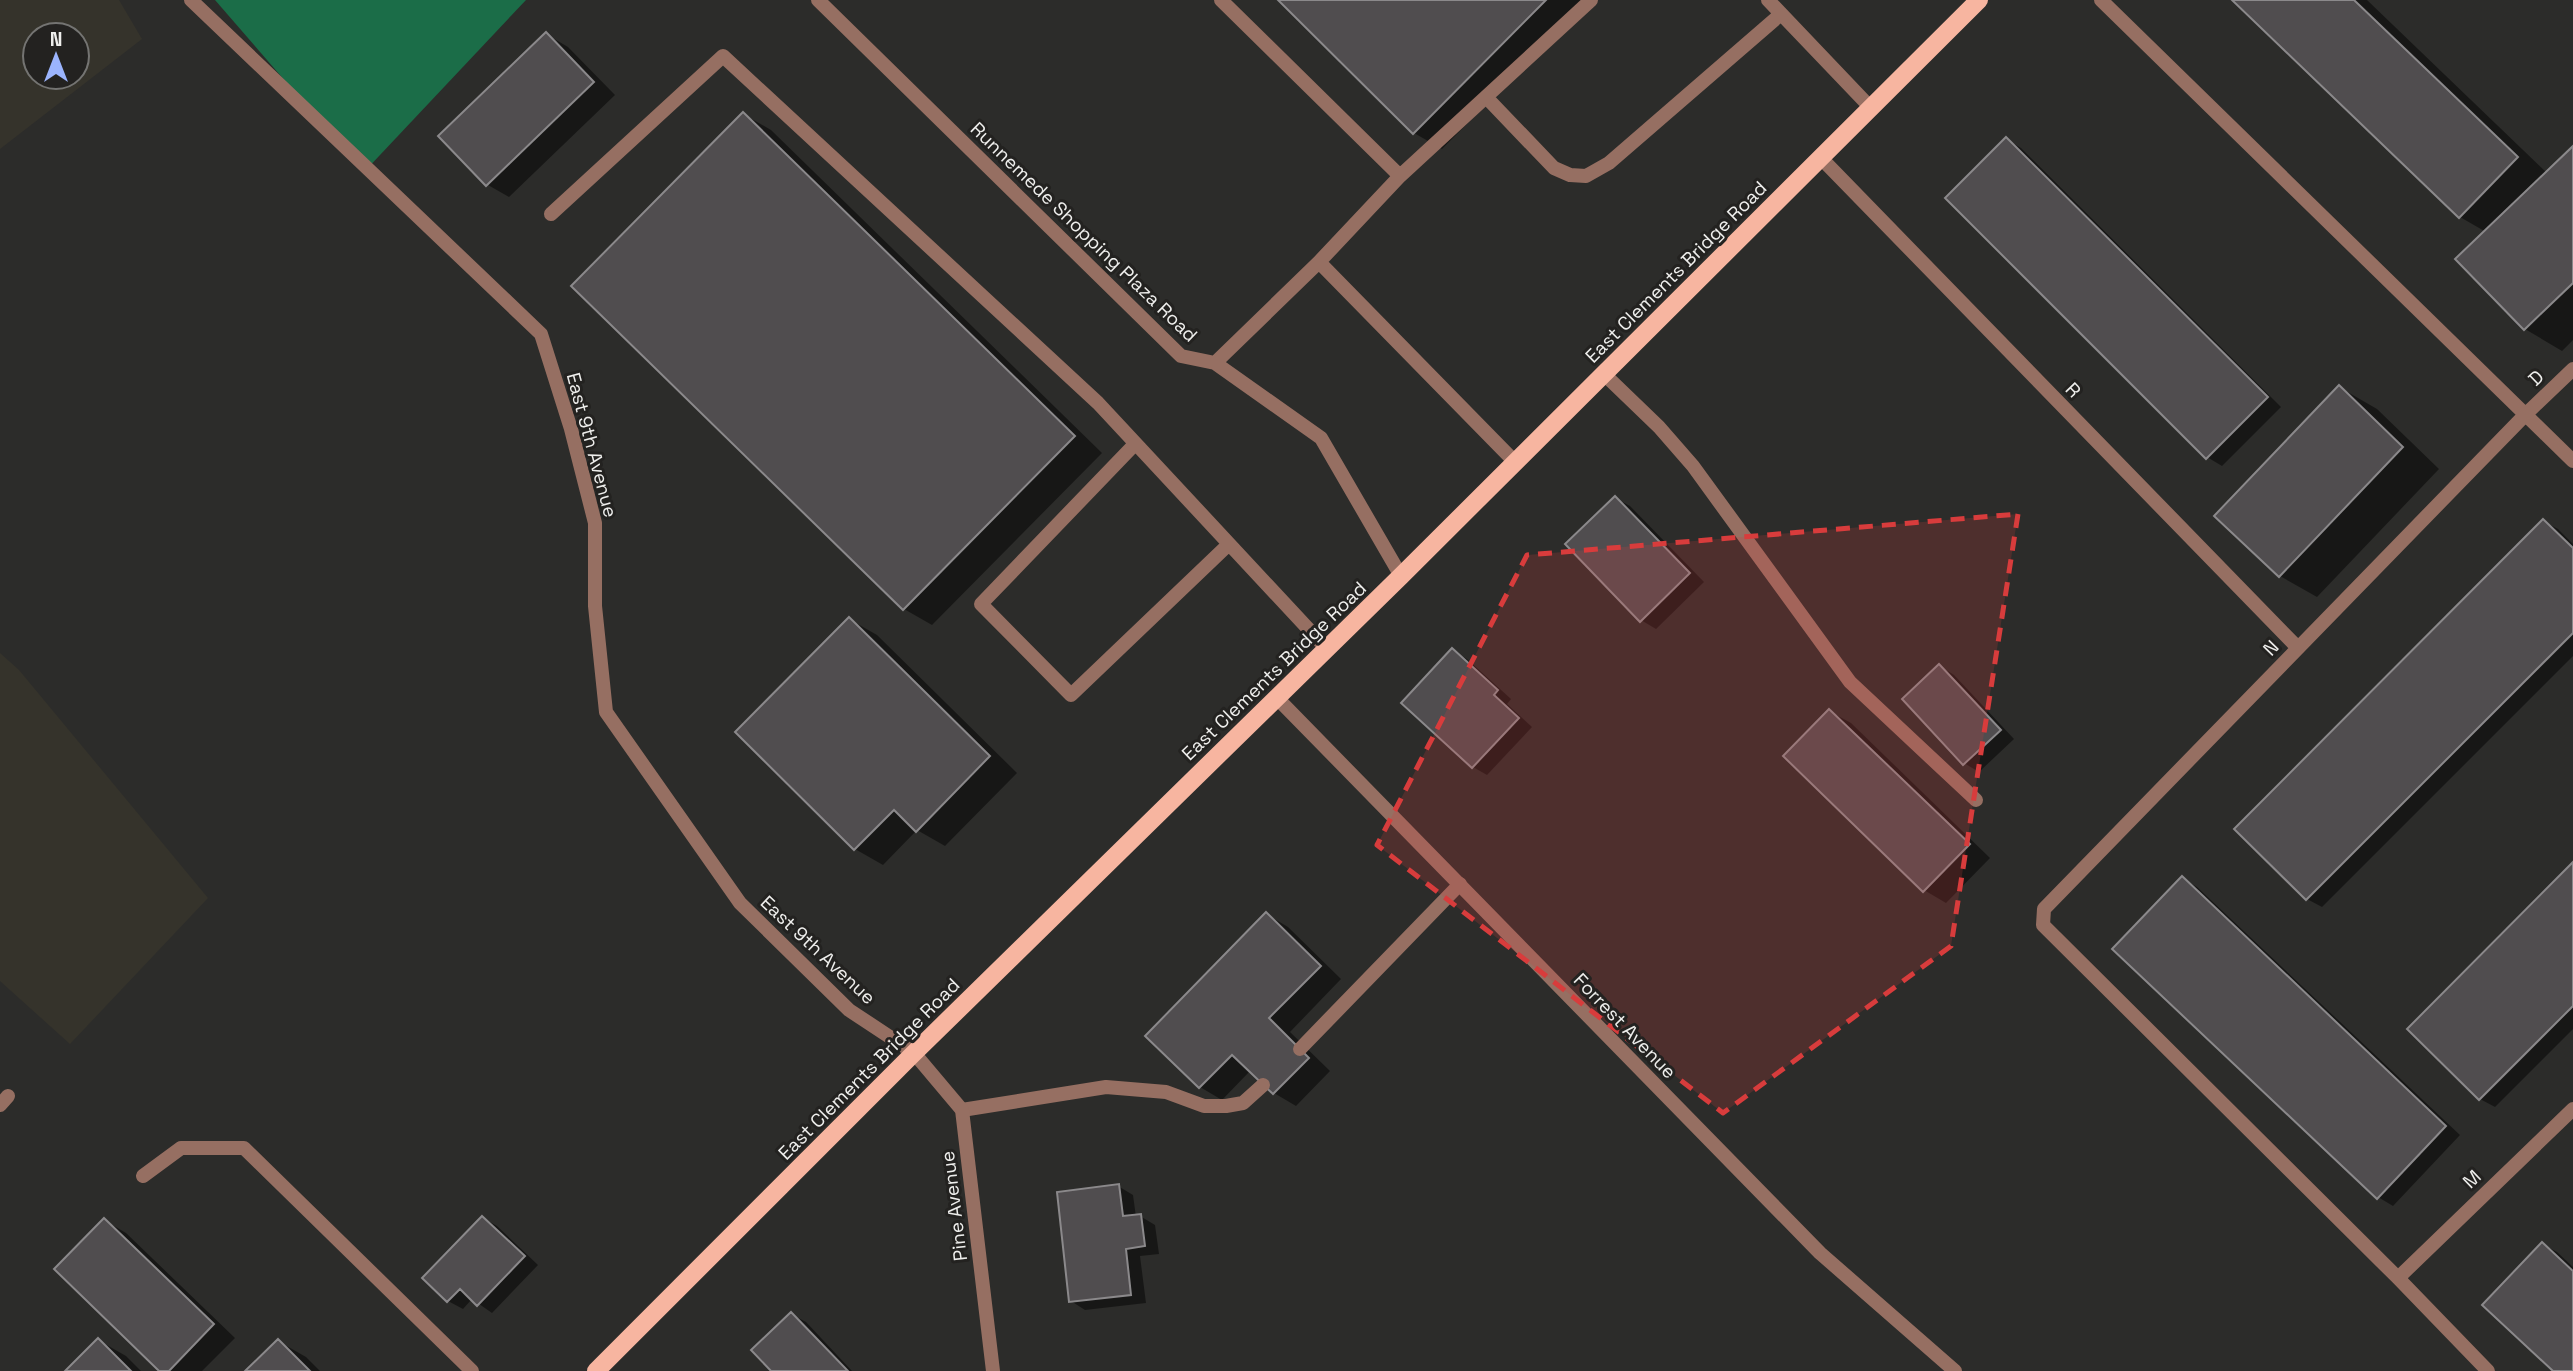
<svg xmlns="http://www.w3.org/2000/svg" width="2573" height="1371" font-family="'Space Grotesk',sans-serif">
<rect width="100%" height="100%" fill="#2c2c2a"/>
<!-- built -->
<path fill="#35332b" fill-rule="evenodd" d="M0,0H119L142,39L0,149ZM77,35V77H35V35Z
M0,653L19,670L208,898L70,1044L0,981Z"/>
<!-- forest -->
<path fill="#1b6d48" d="M215,0H526L364,172Z"/>
<!-- shadow -->
<path fill="#0007" d="M1280,0H1590L1442,149L1414,133Z
M2234,0H2367L2547,173L2573,148V340L2562,351L2525,329L2486,232L2460,217Z
M546,34L568,47L615,95L509,197L488,185L440,136Z
M743,114L771,130L1102,453L932,625L904,609L574,286Z
M2006,139L2021,148L2281,407L2222,466L2207,457Z
M2339,387L2377,409L2439,469L2317,597L2280,576Z
M1615,498L1630,506L1704,582L1656,629L1641,620Z
M2543,521L2558,529L2573,544V656L2322,907L2307,899Z
M849,619L877,635L1017,773L945,846L917,830L883,865L855,849Z
M1453,651L1467,659L1511,699L1507,704L1532,727L1487,775L1473,767Z
M1940,666L1954,675L2014,739L1979,772L1964,763Z
M1829,711L1851,723L1990,858L1946,903L1924,890Z
M2573,865V1029L2495,1107L2480,1099Z
M2182,878L2197,887L2460,1135L2393,1206L2378,1197Z
M1266,914L1288,927L1341,979L1290,1032L1330,1071L1296,1106L1274,1093L1251,1070L1222,1100L1200,1087L1147,1036Z
M1118,1186L1133,1195L1136,1217L1140,1216L1155,1225L1159,1254L1140,1256L1146,1303L1085,1310L1071,1301Z
M483,1218L497,1226L538,1265L492,1313L472,1299L463,1309L448,1301Z
M104,1220L126,1233L235,1338L202,1371H162Z
M2542,1244L2557,1252L2573,1267V1371H2555Z
M791,1314L806,1322L852,1371H774Z
M98,1340L126,1356L141,1371H67Z
M278,1341L306,1357L320,1371H247Z"/>
<!-- building -->
<path fill="#504d4f" stroke="#8b898b" stroke-width="2" d="M1278,0H1546L1413,134Z
M2232,0H2354L2518,157L2459,218Z
M546,32L594,82L486,186L438,136Z
M743,112L1075,436L903,610L571,286Z
M2006,137L2268,397L2206,459L1945,198Z
M2573,146V283L2524,330L2455,259Z
M2339,385L2403,447L2279,577L2214,516Z
M1615,496L1690,573L1640,622L1565,544Z
M2543,519L2573,548V633L2306,900L2234,829Z
M849,617L990,756L916,832L894,810L854,850L735,732Z
M1452,648L1498,690L1494,695L1519,718L1472,768L1401,703Z
M1939,664L2001,730L1963,765L1902,699Z
M1829,709L1970,844L1923,892L1783,756Z
M2573,862V1006L2479,1100L2407,1029Z
M2182,876L2446,1126L2377,1199L2112,949Z
M1266,912L1321,966L1269,1018L1309,1058L1273,1094L1232,1055L1199,1088L1145,1036Z
M1119,1184L1123,1216L1141,1214L1145,1246L1126,1249L1131,1295L1069,1302L1057,1192Z
M482,1216L525,1256L477,1306L460,1289L447,1302L422,1278Z
M104,1218L214,1324L169,1371H159L54,1269Z
M2542,1242L2573,1271V1371H2553L2482,1305Z
M791,1312L848,1371H771L751,1350Z
M98,1338L131,1371H65Z
M278,1339L310,1371H245Z"/>
<g fill="none" stroke-linecap="round" stroke-linejoin="round">
<!-- service -->
<path stroke="#966f62" stroke-width="14" d="M818,0L1181,356L1215,363L1321,438L1401,576
M1221,0L1400,176
M1768,0L1871,108
M1486,97L1554,168L1570,175L1586,176L1609,163L1781,14
M551,214L723,56L1098,403L1327,649
M1215,363L1319,262
M1604,374L1659,427L1693,466L1850,682L1976,800
M1135,444L981,604L1071,695L1229,544
M1515,462L1319,262L1400,176L1591,0
M1300,1049L1460,884
M962,1110L1106,1087L1166,1092L1204,1106H1226L1243,1103L1263,1085
M143,1176L181,1148H244L472,1371"/>
<!-- minor -->
<path stroke="#966f62" stroke-width="14" d="M191,0L541,334L571,429L595,523V606L606,712L740,903L849,1010L914,1053L962,1110L993,1371
M2101,0L2573,461
M1821,158L2298,648
M1277,698L1820,1253L1955,1371
M0,1105L8,1096
M2398,1278L2573,1109
M2488,1371L2398,1278L2043,925L2044,909L2526,414L2573,369"/>
<!-- primary -->
<path stroke="#f7b5a0" stroke-width="18" d="M596,1371L914,1053L1401,576L1979,0"/>
</g>
<!-- marked area -->
<path fill="#d83c3c" fill-opacity="0.2" stroke="#d83c3c" stroke-width="5" stroke-dasharray="14 9" stroke-linejoin="round" d="M2018,514L1951,946L1723,1113L1377,845L1527,555Z"/>
<g text-anchor="middle" dominant-baseline="central" stroke-width="6" stroke-linejoin="round" paint-order="stroke">
<!-- street labels -->
<g font-size="19" fill="#eeeeec" stroke="#232220">
<text transform="translate(1084 232) rotate(44)">Runnemede Shopping Plaza Road</text>
<text transform="translate(1676 272) rotate(-45)">East Clements Bridge Road</text>
<text transform="translate(2536 378) rotate(-44)">D</text>
<text transform="translate(2073 390) rotate(46)">R</text>
<text transform="translate(592 445) rotate(75)">East 9th Avenue</text>
<text transform="translate(2271 648) rotate(-46)">N</text>
<text transform="translate(1274 671) rotate(-44)">East Clements Bridge Road</text>
<text transform="translate(818 950) rotate(43)">East 9th Avenue</text>
<text transform="translate(1625 1026) rotate(46)">Forrest Avenue</text>
<text transform="translate(869 1069) rotate(-45)">East Clements Bridge Road</text>
<text transform="translate(2472 1179) rotate(-44)">M</text>
<text transform="translate(954 1206) rotate(-97)">Pine Avenue</text>
</g>
</g>
<!-- north arrow -->
<g transform="translate(56 56)"><circle r="33" fill="#232220" stroke="#747472" stroke-width="2"/>
<path d="M0-5L12 26L0 18L-12 26Z" fill="#9bb4fd"/>
<text y="-10" font-size="19" font-weight="bold" text-anchor="middle" fill="#eeeeec">N</text>
</g>
</svg>
